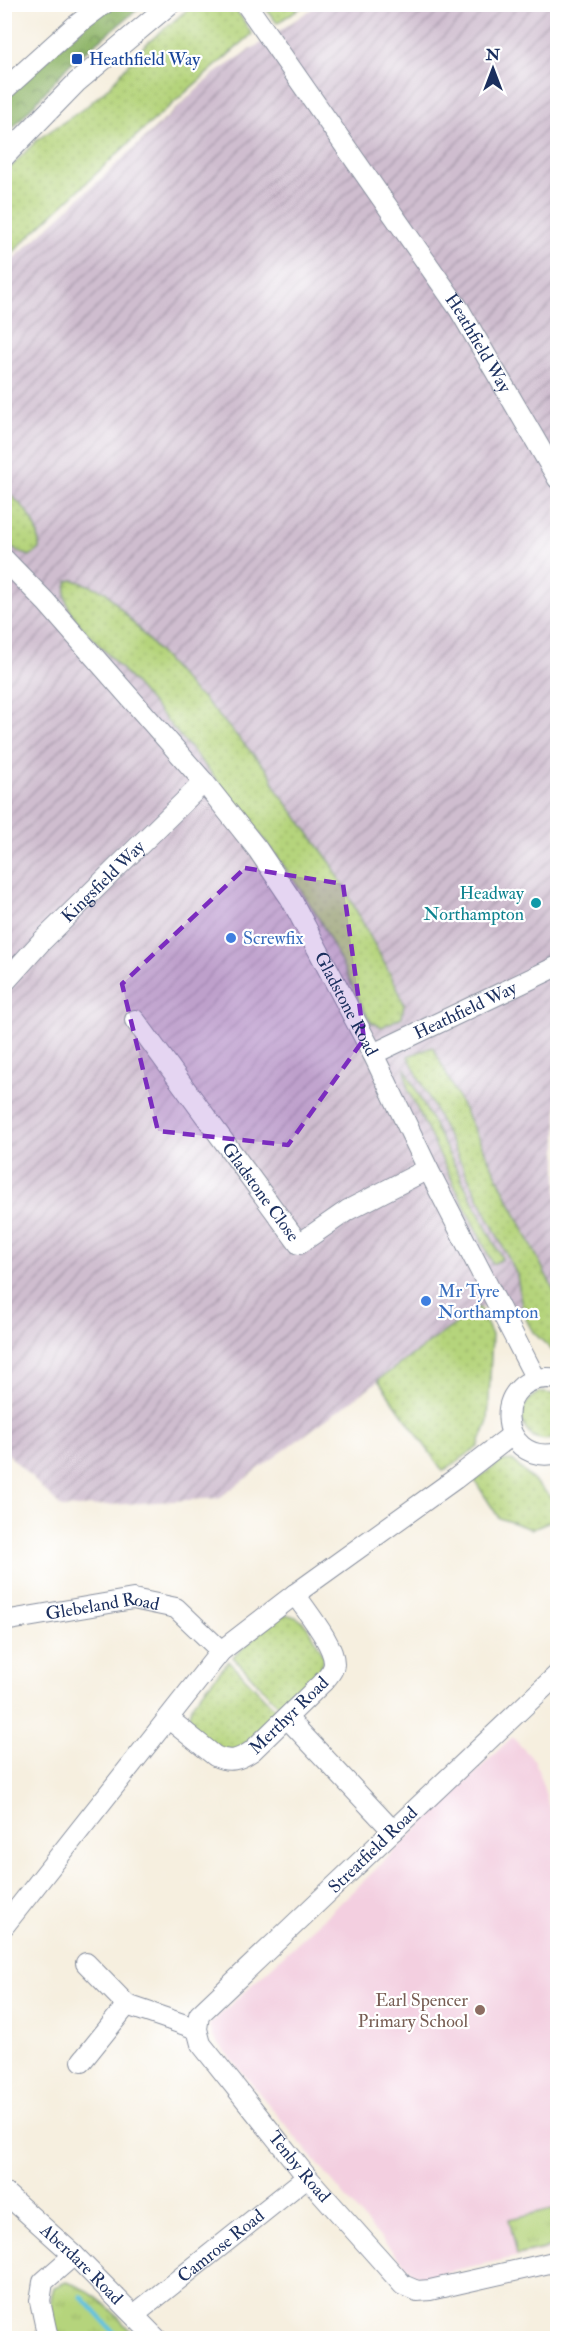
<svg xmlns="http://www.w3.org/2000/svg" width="562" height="2343" font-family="'IM FELL Double Pica',serif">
<defs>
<pattern id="industrial-furrows" width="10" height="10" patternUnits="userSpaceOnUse" patternTransform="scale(1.5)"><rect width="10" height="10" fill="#cfbdcf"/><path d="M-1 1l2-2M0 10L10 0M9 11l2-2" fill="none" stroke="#a79aab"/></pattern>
<pattern id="grass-dots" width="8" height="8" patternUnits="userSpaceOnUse" patternTransform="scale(1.5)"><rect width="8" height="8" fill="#b5d47b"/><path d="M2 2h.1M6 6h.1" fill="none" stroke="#9bb66d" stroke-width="1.8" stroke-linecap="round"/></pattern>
<pattern id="forest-crowns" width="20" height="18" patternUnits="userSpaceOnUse" patternTransform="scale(1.5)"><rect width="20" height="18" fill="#90b66b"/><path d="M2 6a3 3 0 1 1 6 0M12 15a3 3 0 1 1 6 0" fill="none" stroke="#75945b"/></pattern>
<pattern id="park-tufts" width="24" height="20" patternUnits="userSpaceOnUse" patternTransform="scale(1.5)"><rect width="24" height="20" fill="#b5d47b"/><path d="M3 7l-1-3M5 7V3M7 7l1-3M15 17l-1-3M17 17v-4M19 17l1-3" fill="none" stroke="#9bb66d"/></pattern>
</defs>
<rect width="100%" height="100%" fill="#fff"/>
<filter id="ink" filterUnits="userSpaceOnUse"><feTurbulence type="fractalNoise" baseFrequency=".0167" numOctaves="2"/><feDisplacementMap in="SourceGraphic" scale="12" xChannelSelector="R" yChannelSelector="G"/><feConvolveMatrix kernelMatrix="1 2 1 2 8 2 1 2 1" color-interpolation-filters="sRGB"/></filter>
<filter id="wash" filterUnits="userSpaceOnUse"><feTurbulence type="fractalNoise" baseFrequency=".008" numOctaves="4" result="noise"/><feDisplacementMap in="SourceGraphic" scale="24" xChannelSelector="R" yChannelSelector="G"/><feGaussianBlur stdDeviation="1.35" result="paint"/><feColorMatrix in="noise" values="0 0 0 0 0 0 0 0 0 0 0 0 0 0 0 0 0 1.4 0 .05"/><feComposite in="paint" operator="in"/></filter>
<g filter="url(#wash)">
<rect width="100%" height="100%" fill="#f6efdf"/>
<!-- built -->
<path fill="#f3cfe0" d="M512,1737L535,1761L558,1834L557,1965L547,1976L558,1985L557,2248L422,2277L413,2273L365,2221L212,2036L209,2025L370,1875Z"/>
<!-- industrial -->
<path fill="url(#industrial-furrows)" d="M318,5H557V1302L523,1314L479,1307L219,1498L62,1508L5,1451V267L214,74Z"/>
<!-- grass -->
<path fill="url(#grass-dots)" stroke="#68826c" stroke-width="1.5" d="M194,4C234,4 231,0 252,34L146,127L21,244L5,262V173L37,140L86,107L110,86L144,46Z
M263,5H305L277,23Z
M4,489C23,505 41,523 39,549L30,556L19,552L5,544Z
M74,580L105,591L196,694L202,697L270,773L276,789L331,863L397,987L404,1004L402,1017L382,1027L371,1022C350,986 336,947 315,912C282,859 242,810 202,762C170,724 137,685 103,649C86,631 56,606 68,581Z
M433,1047L557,1297V1355L533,1332L523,1314L517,1275L408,1056Z
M405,1068L502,1259L493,1264L408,1090Z
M479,1307L492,1335L488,1421L478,1447L443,1471L378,1380Z
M541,1392L557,1395V1437C525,1451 506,1407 541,1392Z
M512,1460L556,1502L557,1518L531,1529L499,1518L475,1481L501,1461Z
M285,1615C308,1615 314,1639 324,1656L322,1670L283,1710L233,1657L277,1618Z
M229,1661L280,1714L237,1751L219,1749L192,1727L189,1717L193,1703Z"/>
<!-- forest -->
<path fill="url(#forest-crowns)" stroke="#567264" stroke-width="1.5" d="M109,5H143L69,65L5,137V94Z"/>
<!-- park -->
<path fill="url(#park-tufts)" stroke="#68826c" stroke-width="1.5" d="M557,2208V2246L517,2255L509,2219Z
M66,2282C94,2289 118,2316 136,2338H59C53,2320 47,2305 54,2287Z"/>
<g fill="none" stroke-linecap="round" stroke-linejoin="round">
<!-- stream -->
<path stroke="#62c2e0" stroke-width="4.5" d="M81,2296L119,2338"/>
</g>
</g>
<g filter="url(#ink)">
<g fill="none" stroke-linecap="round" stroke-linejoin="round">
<!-- minor casing -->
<g stroke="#888f9e" stroke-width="22">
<g id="minor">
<path id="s1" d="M246,4L459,309L558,479"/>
<path d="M4,90L75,26L104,4"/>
<path d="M4,157L77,82L170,4"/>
<path id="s2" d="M4,559L46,602L204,782L258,850L291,899L373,1054L428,1169L536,1379"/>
<path id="s3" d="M4,983L41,942L204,782"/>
<path id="s4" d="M135,1020L299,1244L348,1210L428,1169"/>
<path id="s5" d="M373,1054L558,966"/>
<path d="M558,1379C489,1368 495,1468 558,1453"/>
<path id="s6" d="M4,1621L133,1599L176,1608L221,1651"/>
<path id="s7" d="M558,1674L199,2015L197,2029L201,2044L307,2177L403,2285L417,2291L430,2290L558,2261"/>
<path d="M287,1718L393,1831"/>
<path id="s8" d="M169,1719L215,1756C229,1763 239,1760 252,1751L325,1680C329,1675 334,1670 334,1663C334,1644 306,1611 295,1594"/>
<path d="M4,1926L221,1651L295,1594L455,1479L512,1435"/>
<path d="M86,1963L127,2005L197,2029"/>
<path d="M82,2061L127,2005"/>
<path id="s9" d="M4,2192L74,2255L156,2338"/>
<path id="s10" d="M134,2315L307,2177"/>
<path d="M48,2338L40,2301L43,2282L74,2255"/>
</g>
</g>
<!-- minor -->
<use href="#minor" stroke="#fff" stroke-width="20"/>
</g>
</g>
<!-- marked area -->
<path fill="#7b2cbf" fill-opacity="0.2" stroke="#7b2cbf" stroke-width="4.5" stroke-dasharray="12 8" stroke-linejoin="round" d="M245,868L343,884L364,1039L288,1145L158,1131L122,984Z"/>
<!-- markers -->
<rect fill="#1a4fb4" stroke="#fff" stroke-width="2" x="71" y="53" width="12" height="12" rx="3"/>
<circle fill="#0f9aa8" stroke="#fff" stroke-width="2" cx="536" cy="903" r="6"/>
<g fill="#3f7fe0" stroke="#fff" stroke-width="2">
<circle cx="231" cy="938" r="6"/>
<circle cx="426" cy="1301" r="6"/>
</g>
<circle fill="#8d6e63" stroke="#fff" stroke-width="2" cx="480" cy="2010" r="6"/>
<g text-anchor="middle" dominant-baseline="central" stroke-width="4.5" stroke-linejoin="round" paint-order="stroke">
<!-- transit labels -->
<g font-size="18" fill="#164399" stroke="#fff" text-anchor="start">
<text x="89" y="59">Heathfield Way</text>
</g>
<!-- street labels -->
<g font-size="18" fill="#1b2f5e" stroke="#fff">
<text stroke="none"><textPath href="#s1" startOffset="411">Heathfield Way</textPath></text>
<text stroke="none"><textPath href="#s3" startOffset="142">Kingsfield Way</textPath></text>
<text stroke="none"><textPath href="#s2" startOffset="564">Gladstone Road</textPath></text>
<text stroke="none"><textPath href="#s5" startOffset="102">Heathfield Way</textPath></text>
<text stroke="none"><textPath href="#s4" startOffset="213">Gladstone Close</textPath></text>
<text stroke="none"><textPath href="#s6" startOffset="100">Glebeland Road</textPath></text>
<text stroke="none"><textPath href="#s8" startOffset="150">Merthyr Road</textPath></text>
<text transform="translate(373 1850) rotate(-44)">Streatfield Road</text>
<text stroke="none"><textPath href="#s7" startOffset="682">Tenby Road</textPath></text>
<text stroke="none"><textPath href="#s10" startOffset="111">Camrose Road</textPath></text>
<text stroke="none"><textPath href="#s9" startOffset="106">Aberdare Road</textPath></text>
</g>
<!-- culture labels -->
<g font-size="18" fill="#0d838f" stroke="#fff" text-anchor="end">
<text x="524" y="893">Headway<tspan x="524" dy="21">Northampton</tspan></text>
</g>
<!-- shop labels -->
<g font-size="18" fill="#366cbe" stroke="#fff" text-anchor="start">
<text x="243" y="938">Screwfix</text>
<text x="438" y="1291">Mr Tyre<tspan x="438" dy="21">Northampton</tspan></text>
</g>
<!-- education labels -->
<g font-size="18" fill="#785e54" stroke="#fff" text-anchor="end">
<text x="468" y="2000">Earl Spencer<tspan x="468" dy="21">Primary School</tspan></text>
</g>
</g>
<!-- margin -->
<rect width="562" height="2343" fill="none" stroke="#fff" stroke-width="24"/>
<!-- north arrow -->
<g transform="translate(493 69)" stroke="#ffffff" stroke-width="4.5" paint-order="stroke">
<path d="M0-4.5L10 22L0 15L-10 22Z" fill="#1b2f5e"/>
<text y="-9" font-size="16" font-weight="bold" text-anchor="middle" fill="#1b2f5e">N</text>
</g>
</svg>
